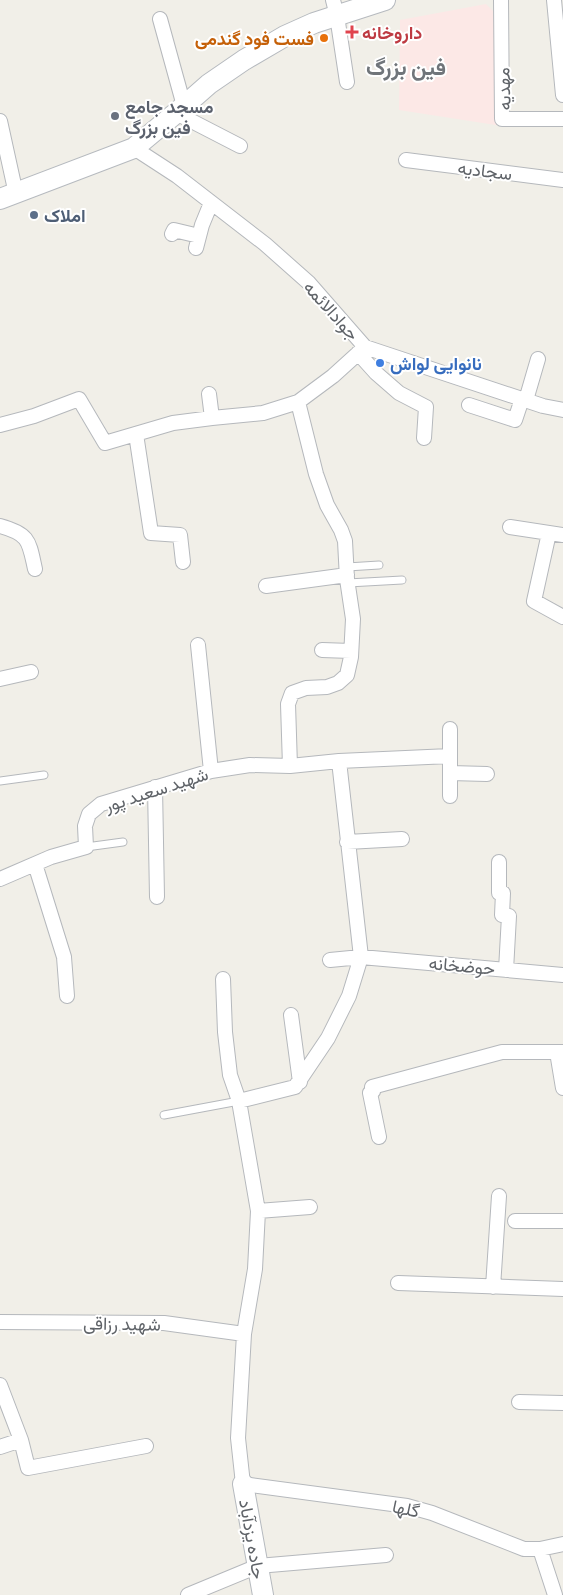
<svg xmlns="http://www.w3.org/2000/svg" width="563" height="1595" font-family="Manrope,Vazirmatn,sans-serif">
<rect width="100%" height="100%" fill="#f1efe8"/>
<!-- medical -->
<path fill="#fce8e6" d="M486,4L493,11L502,126L399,110L400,20Z"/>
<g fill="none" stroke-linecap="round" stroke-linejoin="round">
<!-- lane casing -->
<g stroke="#b5b8bc" stroke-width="9">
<path id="lane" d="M347,567L379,565
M348,583L402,580
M0,781L44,775
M86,847L123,842
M164,1115L239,1101"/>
</g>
<!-- street casing -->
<g stroke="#b5b8bc" stroke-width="16">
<path id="street" d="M333,0L337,16L347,82
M501,0L502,119H563
M554,0L563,95
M160,19L184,106
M176,113L240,146
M0,121L16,194
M134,148L177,176L265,244L309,283L365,347L543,406L563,410
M406,160L563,180
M172,234L174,230L199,236
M196,248L202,225L211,203
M365,347L333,376L298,402L316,474L327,505L341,530L345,541L347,579L353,619L351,657L347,675L338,683L327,687L306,688L292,693L288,704L290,766L339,761L361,957L349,996L328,1038L295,1087L239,1101L258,1211L255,1269L244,1334L238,1438L243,1484L407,1506L432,1513L524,1549H540L563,1544
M358,353L376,373L399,393L426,407L424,438
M209,394L212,418
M526,400L538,359
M469,405L515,420L522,399
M0,425L34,416L79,399L105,443L173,423L212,418L263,413L298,402
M136,434L151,533L180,535L183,562
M0,526C30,534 29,542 35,569
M510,527L563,535
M549,533L534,601L563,617
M266,586L347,575
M198,645L211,771
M322,650L351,651
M0,679L31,672
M339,761L450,756
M450,773L487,774
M155,787L157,897
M450,796V729
M347,842L402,839
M499,862V893H503L502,915L509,916L506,970
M35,864L64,957L67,996
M0,879L51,857L86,847L85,826L89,814L101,804L211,771L250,765L290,766
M330,960L361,957L563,975
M223,979L225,1032L230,1075L239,1101
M291,1015L300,1082
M557,1052L563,1088
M379,1137L370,1093L373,1091L372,1087L502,1052H563
M258,1211L310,1207
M515,1221H563
M398,1283L563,1289
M493,1287L499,1196
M0,1322L164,1323L244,1334
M0,1385L21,1440L28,1468L146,1446
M519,1402L563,1403
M0,1447L21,1440
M540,1549L555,1595
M188,1595L258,1566L386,1555"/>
</g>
<!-- secondary casing -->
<g stroke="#b6babf" stroke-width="22">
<path id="secondary" d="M0,199L134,148L176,113L209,84L244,60L285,36L314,23L385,0
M243,1484L263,1595"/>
</g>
<!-- lane -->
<use href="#lane" stroke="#fff" stroke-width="7"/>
<!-- street -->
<use href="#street" stroke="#fff" stroke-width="14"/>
<!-- secondary -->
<use href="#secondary" stroke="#fff" stroke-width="20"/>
</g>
<!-- markers -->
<path fill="#e0444e" stroke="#fff" stroke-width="2" d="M349.5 24.5h5v5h5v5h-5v5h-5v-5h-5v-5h5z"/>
<circle fill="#e8710a" stroke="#fff" stroke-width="2" cx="324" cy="38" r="5"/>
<circle fill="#6b7280" stroke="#fff" stroke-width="2" cx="115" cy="116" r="5"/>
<circle fill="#5c6f8a" stroke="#fff" stroke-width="2" cx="34" cy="215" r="5"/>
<circle fill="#3f7fe0" stroke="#fff" stroke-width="2" cx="380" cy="363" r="5"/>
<g text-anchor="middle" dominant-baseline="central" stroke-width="4" stroke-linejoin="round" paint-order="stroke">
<!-- health labels -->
<g font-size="18" font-weight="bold" fill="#be3a42" stroke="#fff" text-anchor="start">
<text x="362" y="32">داروخانه</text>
</g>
<!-- food labels -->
<g font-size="18" font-weight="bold" fill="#c56008" stroke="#fff" text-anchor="end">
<text x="314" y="38">فست فود گندمی</text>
</g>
<!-- street labels -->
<g font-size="18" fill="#5f6368" stroke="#fff">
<text transform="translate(503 89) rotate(-92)">مهدیه</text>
<text transform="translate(485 170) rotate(7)">سجادیه</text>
<text transform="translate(332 310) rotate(48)">جوادالائمه</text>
<text transform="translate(156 789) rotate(-18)">شهید سعید پور</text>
<text transform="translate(462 965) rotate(5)">حوضخانه</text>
<text transform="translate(122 1323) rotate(1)">شهید رزاقی</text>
<text transform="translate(406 1508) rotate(12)">گلها</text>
<text transform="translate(253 1539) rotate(80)">جاده یزدآباد</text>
</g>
<!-- worship labels -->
<g font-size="18" font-weight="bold" fill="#5b616d" stroke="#fff" text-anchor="start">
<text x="125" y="106">مسجد جامع<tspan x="125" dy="21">فین بزرگ</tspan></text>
</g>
<!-- service labels -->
<g font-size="18" font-weight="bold" fill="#4e5e75" stroke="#fff" text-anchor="start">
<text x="44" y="215">املاک</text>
</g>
<!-- shop labels -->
<g font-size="18" font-weight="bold" fill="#366cbe" stroke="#fff" text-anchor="start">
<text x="390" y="363">نانوایی لواش</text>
</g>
<!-- district labels -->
<g font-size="22" font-weight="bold" fill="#70757a" stroke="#fff">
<text x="406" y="67">فین بزرگ</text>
</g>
</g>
</svg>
